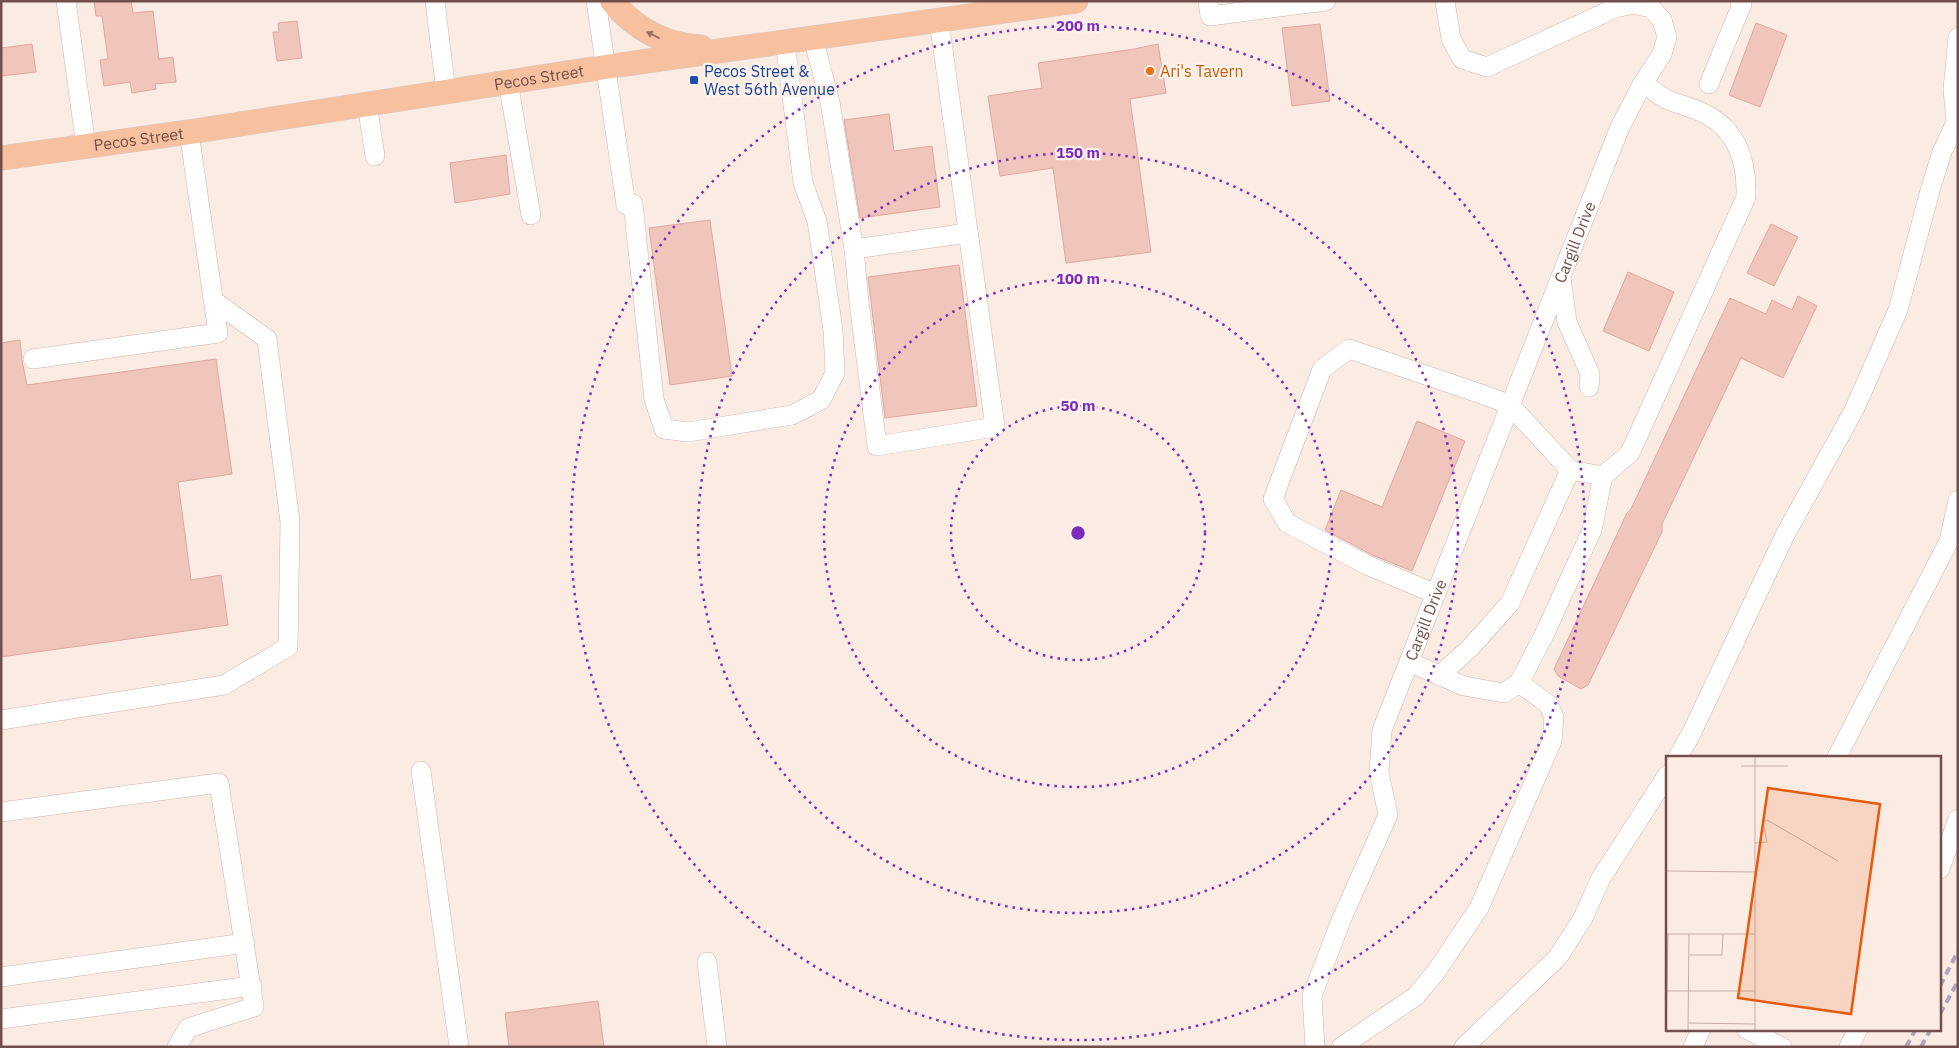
<svg xmlns="http://www.w3.org/2000/svg" width="1959" height="1048" font-family="'IBM Plex Sans',sans-serif">
<rect width="100%" height="100%" fill="#fbece3"/>
<!-- building -->
<path fill="#efc5bc" stroke="#e1a79e" d="M94,1H131L133,13L153,11L159,59L173,57L176,82L155,84L156,89L132,93L130,82L104,86L100,60L108,59L102,16H96Z
M297,21L302,58L277,61L273,32H279L278,23Z
M1756,23L1787,35L1760,107L1729,95Z
M1320,24L1330,101L1292,106L1282,28Z
M32,44L36,72L1,76V48Z
M1158,44L1166,93L1130,99L1151,252L1066,263L1053,168L1000,176L988,96L1042,88L1038,63L1134,49Z
M889,114L894,151L932,146L940,207L860,218L844,120Z
M506,155L510,194L455,203L450,163Z
M710,220L732,376L670,385L649,228Z
M1771,224L1798,237L1774,286L1747,273Z
M959,265L977,406L885,418L868,277Z
M1628,272L1674,292L1649,351L1603,331Z
M1798,296L1817,306L1783,378L1741,358L1662,524V532L1588,685L1581,689L1558,676L1554,669L1627,513L1631,509L1730,298L1766,314L1772,300L1792,310Z
M20,340L22,360L27,385L216,359L232,474L178,482L191,580L221,575L228,625L1,657V343Z
M1417,421L1465,441L1412,571L1372,555L1325,530L1341,490L1382,507Z
M598,1001L604,1047H509L505,1013Z"/>
<g fill="none" stroke-linecap="round" stroke-linejoin="round">
<!-- minor casing -->
<g stroke="#ceb4ae" stroke-width="20">
<g id="minor">
<path d="M66,1L86,147"/>
<path d="M435,1L446,92"/>
<path d="M596,1L626,205"/>
<path d="M1208,1L1210,16L1326,1"/>
<path d="M1958,37L1953,89L1956,122L1958,127"/>
<path d="M813,38L830,102L854,249L968,233"/>
<path d="M508,82L531,215"/>
<path d="M1709,84L1742,4L1740,1"/>
<path d="M367,104L375,156"/>
<path d="M633,204L654,399L664,429L688,432L792,415L821,400L835,373L833,330L817,221L803,183L785,42"/>
<path d="M854,249L859,302L877,446L995,427L939,20"/>
<path d="M1561,278L1567,322L1590,374L1589,387"/>
<path d="M33,359L218,333L189,132"/>
<path d="M1436,594L1367,565L1287,523L1273,499L1322,369L1349,349L1490,397L1510,405L1570,470L1603,476L1630,453L1746,197C1747,165 1739,133 1709,116C1696,108 1680,105 1666,99C1658,95 1651,88 1643,83"/>
<path d="M1409,662L1464,686L1504,693L1519,683L1544,635L1592,530L1603,476"/>
<path d="M1439,676L1471,647L1510,603L1570,470"/>
<path d="M1,720L224,685L288,647L290,522L267,339L214,301"/>
<path d="M1678,757L1692,732L1785,535L1854,410L1898,310L1931,187L1942,152L1956,122"/>
<path d="M1837,757L1949,541L1958,500"/>
<path d="M421,771L459,1047"/>
<path d="M1,812L219,783L254,1007L188,1028L177,1047"/>
<path d="M1940,869L1958,819"/>
<path d="M707,962L717,1047"/>
<path d="M1,977L245,943"/>
<path d="M1,1019L252,986"/>
<path d="M1746,1029L1782,1047"/>
<path id="s1" d="M1315,1047L1312,996L1342,918L1388,815L1379,772L1382,730L1620,127L1643,83L1662,54L1667,37L1662,20L1651,8L1634,4L1615,8L1487,67L1462,59L1451,39L1445,1"/>
<path d="M1341,1047L1416,996L1435,973L1479,908L1552,741L1554,717L1548,704L1519,683"/>
<path d="M1464,1047L1558,957L1583,918L1601,878L1668,774"/>
<path d="M1693,1047L1701,1029"/>
<path d="M1849,1047L1858,1029"/>
</g>
</g>
<!-- major casing -->
<g stroke="#d5cac9" stroke-width="25">
<g id="major">
<path d="M612,1C635,29 664,45 701,47"/>
<path id="s2" d="M1,158L189,132L605,67L1076,1"/>
</g>
</g>
<!-- minor -->
<use href="#minor" stroke="#fff" stroke-width="19"/>
<!-- major -->
<use href="#major" stroke="#f7c19f" stroke-width="24"/>
<!-- rail -->
<path stroke="#ada3c3" stroke-width="4" stroke-dasharray="8 5" stroke-linecap="butt" d="M1940,986L1958,951
M1940,1014L1958,981
M1906,1047L1916,1029
M1921,1047L1931,1029"/>
</g>
<!-- one-way arrows -->
<defs><path id="oneway-solid" d="M-6-.8H1V-3.2L6.5 0L1 3.2V.8H-6Z" transform="scale(1.25)"/></defs>
<use fill="#9a7164" href="#oneway-solid" transform="translate(653 35) rotate(-154)"/>
<!-- distance rings -->
<g fill="none" stroke="#7b2cbf" stroke-width="2.5" stroke-dasharray="2.5 5">
<circle cx="1078" cy="533" r="127"/>
<circle cx="1078" cy="533" r="254"/>
<circle cx="1078" cy="533" r="380"/>
<circle cx="1078" cy="533" r="507"/>
</g>
<!-- markers -->
<circle fill="#e8710a" stroke="#fef1e9" stroke-width="2" cx="1150" cy="71" r="5"/>
<rect fill="#1a4fb4" stroke="#fef1e9" stroke-width="2" x="689" y="75" width="10" height="10" rx="2.5"/>
<g text-anchor="middle" dominant-baseline="central" stroke-width="4.5" stroke-linejoin="round" paint-order="stroke">
<!-- transit labels -->
<g font-size="16" fill="#164399" stroke="#fef1e9" text-anchor="start">
<text x="704" y="71">Pecos Street &amp;<tspan x="704" dy="18">West 56th Avenue</tspan></text>
</g>
<!-- food labels -->
<g font-size="16" fill="#c56008" stroke="#fef1e9" text-anchor="start">
<text x="1160" y="71">Ari's Tavern</text>
</g>
<!-- street labels -->
<g font-size="16" fill="#724f4b" stroke="#fef1e9">
<text stroke="none"><textPath href="#s2" startOffset="544">Pecos Street</textPath></text>
<text stroke="none"><textPath href="#s2" startOffset="139">Pecos Street</textPath></text>
<text stroke="none"><textPath href="#s1" startOffset="858">Cargill Drive</textPath></text>
<text stroke="none"><textPath href="#s1" startOffset="452">Cargill Drive</textPath></text>
</g>
</g>
<!-- overview -->
<g transform="translate(1666 756)">
<rect width="275" height="275" fill="#fbece3"/>
<path fill="none" stroke="#c4ada6" stroke-width="1" d="M89,0V275M75,10H122M89,87L101,86L97,67L101,64L172,105M0,115L89,116M0,178H89M24,199H56L57,178M1,235H89M22,267L89,268M0,275L2,178M22,275L23,178"/>
<path fill="#e8590c" fill-opacity="0.15" stroke="#e8590c" stroke-width="2.5" d="M102,32L214,48L185,258L72,242Z"/>
<rect width="275" height="275" fill="none" stroke="#724f4b" stroke-width="2.5"/>
</g>
<circle cx="1078" cy="533" r="8" fill="#7b2cbf" stroke="#fef1e9" stroke-width="2.5"/>
<g font-size="15" text-anchor="middle" font-weight="bold" fill="#7b2cbf" stroke="#fef1e9" stroke-width="4.5" stroke-linejoin="round" paint-order="stroke">
<text x="1078" y="31">200 m</text>
<text x="1078" y="158">150 m</text>
<text x="1078" y="284">100 m</text>
<text x="1078" y="411">50 m</text>
</g>
<!-- border -->
<rect width="1959" height="1048" fill="none" stroke="#724f4b" stroke-width="5"/>
</svg>
